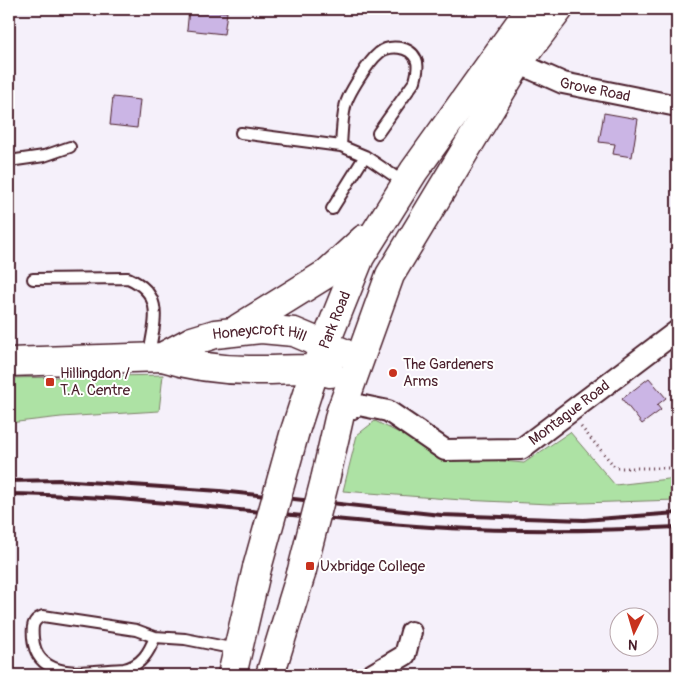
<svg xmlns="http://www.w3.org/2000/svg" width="686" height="684" font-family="Pangolin,sans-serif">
<rect width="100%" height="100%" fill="#f5f0fa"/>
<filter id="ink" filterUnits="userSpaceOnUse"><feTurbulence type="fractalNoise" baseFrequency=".02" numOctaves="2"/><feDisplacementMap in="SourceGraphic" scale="10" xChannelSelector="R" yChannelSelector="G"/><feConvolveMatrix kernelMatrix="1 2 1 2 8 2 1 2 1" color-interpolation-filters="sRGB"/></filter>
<g filter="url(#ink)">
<!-- green -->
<path fill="#ade2a4" stroke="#7c8068" d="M163,375L159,411L61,417L9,423V378Z
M375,421L446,456L524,463L570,432L615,485L677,478V500L550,504L462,500L343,491L357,435Z"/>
<!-- building -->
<path fill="#cbb5e5" stroke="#4a1f2b" d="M189,9L227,12L224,34L187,30Z
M113,97L140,100L137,128L110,125Z
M604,113L638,119L632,157L613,154L615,144L599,142Z
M649,378L666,398L657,405L661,410L642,424L622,399Z"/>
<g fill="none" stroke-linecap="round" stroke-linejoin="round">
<!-- lane casing -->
<g stroke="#4a1f2b" stroke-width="14">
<path id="lane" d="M241,133L341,146L365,156L406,184
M341,146C342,133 342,120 345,107C347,95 369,61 379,53C389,44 410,46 416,59C419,65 417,74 415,81L378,133
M9,161L44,156L70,147
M332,209L365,156
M33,279L128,278C166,295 154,322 149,355
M155,637L136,630L43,616C32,620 32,627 33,638C37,684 91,670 124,669C142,665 149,652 155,637L185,639L236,649"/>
</g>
<!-- street casing -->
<g stroke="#4a1f2b" stroke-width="24">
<g id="street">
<path id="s1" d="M518,63L563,83L677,106"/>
<path id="s2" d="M340,414L359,405L388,411L445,450L521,449L677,331"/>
<path d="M371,675L405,655L411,632"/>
</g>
</g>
<!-- secondary casing -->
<g stroke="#4a1f2b" stroke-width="31">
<g id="secondary">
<path d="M239,328L326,274L364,239"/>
<path d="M162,357C191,366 219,370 249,370C277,371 304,366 330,373"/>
<path id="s3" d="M9,362L162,357L192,341L215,334L261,329L294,332L342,352"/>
<path id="s4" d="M295,431L315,369L360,257L414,171L530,9"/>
<path d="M325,480L340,414L390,275L518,63L559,9"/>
<path d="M232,675L257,568"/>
<path d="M270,675L301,574"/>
</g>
</g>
<!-- path -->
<path stroke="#4a1f2b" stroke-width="3" stroke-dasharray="1 4" stroke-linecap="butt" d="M581,427L616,468H677"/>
<!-- lane -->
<use href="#lane" stroke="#fff" stroke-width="10"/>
<!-- street -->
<use href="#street" stroke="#fff" stroke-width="20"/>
<!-- secondary -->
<use href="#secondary" stroke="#fff" stroke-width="28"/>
<!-- rail -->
<path stroke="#4a1f2b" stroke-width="4" d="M9,481L59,480L220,491L441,515L584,520L677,513
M9,494C150,496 290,518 431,527C513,532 595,531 677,527"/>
<!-- secondary-bridge casing -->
<g stroke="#4a1f2b" stroke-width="31" stroke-linecap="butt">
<path id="secondary-bridge" d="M257,568L295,431
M301,574L325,480"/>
</g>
<!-- secondary-bridge -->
<use href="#secondary-bridge" stroke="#fff" stroke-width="28"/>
</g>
</g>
<!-- markers -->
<g fill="#c8321e" stroke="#fff" stroke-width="2">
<circle cx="393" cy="373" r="5"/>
<rect x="45" y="377" width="10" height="10" rx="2.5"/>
<rect x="305" y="561" width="10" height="10" rx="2.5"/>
</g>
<g text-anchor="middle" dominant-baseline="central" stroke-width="4" stroke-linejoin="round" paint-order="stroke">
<!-- street labels -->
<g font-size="15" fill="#4a1f2b" stroke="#fff">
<text stroke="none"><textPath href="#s1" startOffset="82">Grove Road</textPath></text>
<text stroke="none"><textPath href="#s4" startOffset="118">Park Road</textPath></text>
<text stroke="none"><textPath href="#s3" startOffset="256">Honeycroft Hill</textPath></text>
<text stroke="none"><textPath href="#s2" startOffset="256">Montague Road</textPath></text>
</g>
<!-- poi labels -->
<g font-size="15" fill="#4a1f2b" stroke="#fff" text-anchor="start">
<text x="403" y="364">The Gardeners<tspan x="403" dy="17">Arms</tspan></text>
<text x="60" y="373">Hillingdon /<tspan x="60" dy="17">T.A. Centre</tspan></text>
<text x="320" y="566">Uxbridge College</text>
</g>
</g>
<!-- margin -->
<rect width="686" height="684" fill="none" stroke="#fff" stroke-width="30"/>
<rect x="15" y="15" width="656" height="654" fill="none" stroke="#4a1f2b" stroke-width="2" filter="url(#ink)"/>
<!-- north arrow -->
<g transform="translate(634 632) rotate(185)"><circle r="24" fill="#ffffff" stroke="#b7a5aa"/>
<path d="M0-4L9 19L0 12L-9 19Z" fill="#c8321e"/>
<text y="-8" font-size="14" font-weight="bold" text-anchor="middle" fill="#4a1f2b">N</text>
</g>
</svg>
